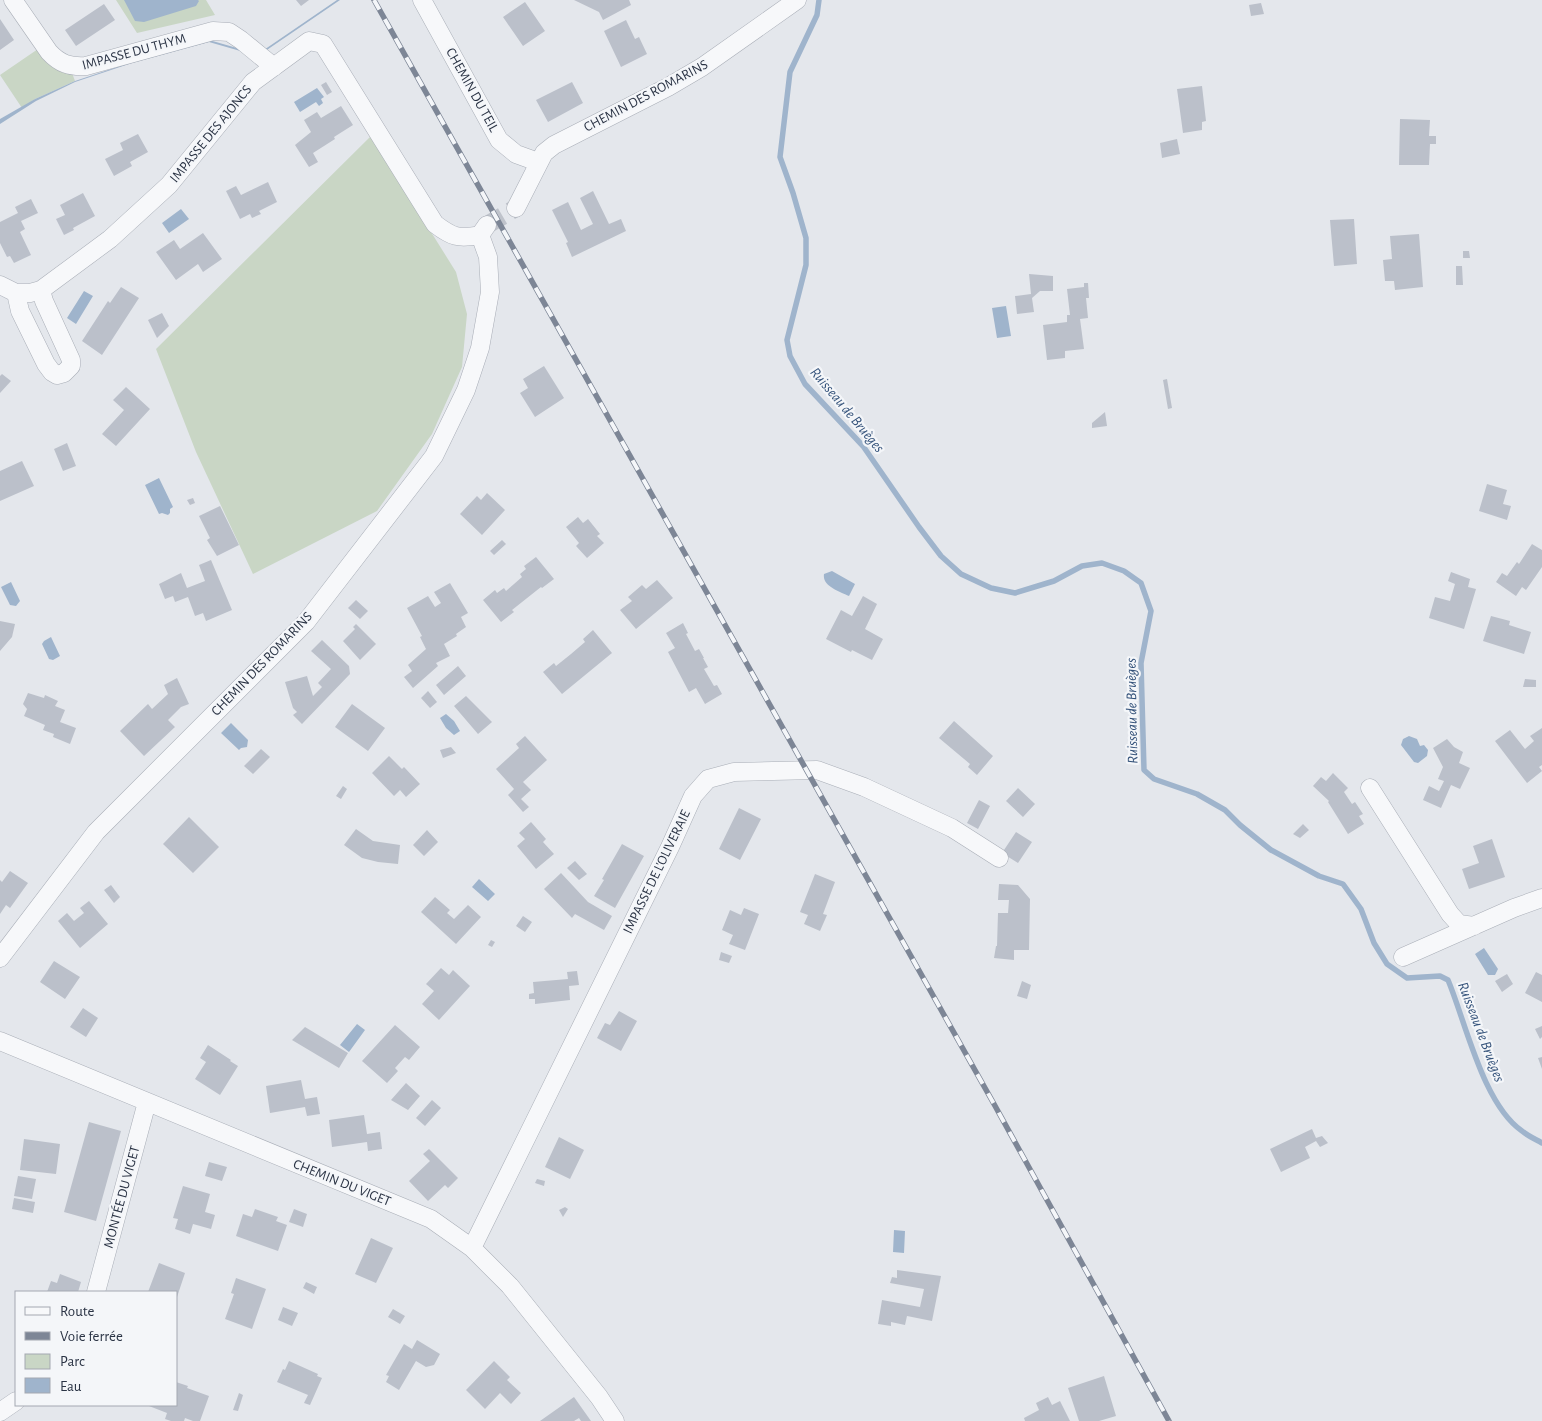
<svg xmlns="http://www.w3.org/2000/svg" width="1542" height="1421" font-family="'Alegreya Sans',sans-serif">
<rect width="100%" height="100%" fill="#e4e7ec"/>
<!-- green -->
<path fill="#c9d6c5" d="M116,0H206L215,15L137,33Z
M38,49L72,73L75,81L35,99L22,108L0,75Z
M371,136L456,272L467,314L462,367L432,434L377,511L253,574L196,452L156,349Z"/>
<!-- water -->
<path fill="#9fb4cc" d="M124,0H198L199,1L196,6L144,22L135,21Z
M337,0H340L258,56L209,42L132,63L75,82L36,101L0,124V119L35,99L75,81L132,62L209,40L258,54Z
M317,88L324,97L321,99L323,103L319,106L316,102L300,112L294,102Z
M181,209L189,219L169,233L162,223Z
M84,291L93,296L76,324L67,318Z
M1006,306L1011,336L997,338L992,308Z
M159,478L173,507L170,509V513L168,515L162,513L159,514L145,485Z
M832,571L855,584L849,596C839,591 822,586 824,574Z
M11,582L20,601L16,606L10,605L1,587Z
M51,637L60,656L53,660L49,659L42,644L44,641Z
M446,714L454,721L460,731L454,735L446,728L440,718Z
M231,723L248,740L247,747L241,748L239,750L221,733Z
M1409,736L1417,739L1420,746L1424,745L1428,750L1427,756L1418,763L1414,762L1401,745L1403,739Z
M479,879L495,894L488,901L472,887Z
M1484,948L1498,969L1495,975H1488L1475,954Z
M357,1024L365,1030L349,1052L340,1045Z
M894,1230L905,1231L904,1253L893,1252Z"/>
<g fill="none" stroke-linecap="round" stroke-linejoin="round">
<!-- stream -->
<path stroke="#9fb4cc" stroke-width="5.5" d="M819,0L817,15L790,72L780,157L793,193L806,238V265L787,340L790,356L805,384L863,446L919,527L941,556L961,574L991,588L1015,593L1054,581L1082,566L1102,563L1124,571L1141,583L1151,611L1141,663L1144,770L1154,779L1197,794L1225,810L1240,825L1271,850L1319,876L1343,884L1361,909L1374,943L1387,964L1407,978L1440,976L1448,980C1466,1023 1483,1104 1522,1131C1528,1136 1535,1139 1542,1143"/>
</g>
<!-- building -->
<path fill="#bbc0ca" d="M296,0H309L301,6Z
M574,0H629L631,5L603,20L599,12Z
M525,2L545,31L523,46L503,17Z
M1261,3L1264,14L1251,16L1249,5Z
M104,4L115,20L76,46L65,30Z
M0,19L14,40L0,50Z
M626,20L635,39L639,37L647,54L621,67L604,31Z
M326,82L332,92L327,95L321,85Z
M572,82L583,103L548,122L536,100Z
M1202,86L1206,121L1202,122V130L1183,133L1177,89Z
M341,106L353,125L334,137L335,139L313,153L318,162L309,167L295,145L311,132L304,120L317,112L321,118Z
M1400,119L1430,120L1429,136H1436V144H1430L1429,165H1399Z
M138,134L148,152L130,162L132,166L114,176L105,159L123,150L120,143Z
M1177,139L1180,154L1162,158L1160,143Z
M268,182L277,202L259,211L261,214L252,218L250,214L240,219L226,191L236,186L241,195Z
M593,191L609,224L621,219L626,231L572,257L566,243L568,242L552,210L568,202L581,230L593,224L580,198Z
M83,193L95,216L73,228L74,230L64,235L56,219L65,215L60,205Z
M31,199L38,213L21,221L25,229L20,232L31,255L14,263L10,256L7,257L0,243V222L18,213L15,207Z
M1354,219L1357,264L1334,266L1330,220Z
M203,233L222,259L203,272L198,264L176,280L156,252L174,240L180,249Z
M1419,234L1423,287L1395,290L1394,281H1385L1383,260L1392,259L1390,236Z
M1463,251H1469L1470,258H1463Z
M1456,266H1462L1463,285H1456Z
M1029,274L1053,276V291H1040L1032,298L1034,312L1017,314L1015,296L1031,294Z
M1084,283H1088L1089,298H1086L1088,318L1080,319L1084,349L1065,351V358L1047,360L1043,325L1067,322V315H1070L1067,289L1084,287Z
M121,287L139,298L102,355L82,341L108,301L110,303Z
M162,313L169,326L157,338L148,320Z
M544,366L564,398L535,417L520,393L528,388L523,379Z
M2,374L11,381L0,393V376Z
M1167,379L1172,408L1168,409L1163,380Z
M126,387L150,409L116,446L102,434L124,410L113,400Z
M1105,412L1107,426L1092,428V423Z
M67,443L76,466L63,471L54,449Z
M22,461L34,486L0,501V471Z
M1487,484L1507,490L1503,504L1511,506L1507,520L1479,511Z
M487,493L505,510L482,535L460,514L477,496L481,500Z
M193,498L195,503L190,505L187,500Z
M220,506L239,545L217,556L207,540L210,538L199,516Z
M578,517L583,523L588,519L600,534L597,536L604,543L587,558L576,546L579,543L566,527Z
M502,540L506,544L494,555L490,551Z
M1532,544L1542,550V567L1526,590L1522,587L1516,596L1496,582L1502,573L1507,576L1517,562L1519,564Z
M536,557L554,579L542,588L541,587L512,610L514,612L501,622L483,600L495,590L497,593L504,588L506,591L522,577L520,574L526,569L524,566Z
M211,560L232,610L206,621L203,613L195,616L188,597L175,602L173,596L165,599L159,584L181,573L187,588L205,581L199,565Z
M1451,572L1470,579L1468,587L1476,589L1464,629L1429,618L1435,597L1450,601L1455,584L1448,581Z
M657,580L673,598L636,629L620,610L632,601L628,597L642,585L646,589Z
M450,583L468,613L461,617L466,627L456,634L457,636L444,644L450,656L436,663L438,666L413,688L404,677L412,671L408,665L426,649L420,637L422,636L407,608L428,596L435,607L441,603L434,592Z
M863,596L877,604L865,629L883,639L872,660L852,650L851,652L826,639L841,610L852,616Z
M356,600L368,611L360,619L348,608Z
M1491,616L1510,621L1509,625L1531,632L1524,654L1483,641Z
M0,621L15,624L12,637L0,651Z
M683,623L688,633L686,634L695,651L699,649L704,658H703L708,667L704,669L714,686L717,685L722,694L705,704L696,688L689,692L668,652L675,648L666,633Z
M356,624L376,644L360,660L343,641L355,629L353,627Z
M593,630L612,653L562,694L543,672L554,663L556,666L571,654L585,642L583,639Z
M322,640L349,666L350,674L302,724L293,715L297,712L293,708L285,682L307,676L313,696L322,687L318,683L331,669L311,651Z
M458,666L466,676L444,695L436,685Z
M177,678L189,704L181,707L168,720L175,727L144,756L120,731L148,704L152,709L168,694L164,685Z
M1525,679L1536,680V687H1523Z
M428,691L437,702L430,708L421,698Z
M28,693L44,698L45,695L58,701L55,706L65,710L60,722L76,728L70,744L53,737L54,734L43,730L45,725L24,716L27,709L23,704Z
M466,696L492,722L478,734L454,706Z
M352,704L385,728L368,751L335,727Z
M954,721L993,756L977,775L968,767L970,764L939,738Z
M1542,728V765L1539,767L1542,771L1527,783L1495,741L1510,730L1525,749L1534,741L1530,736Z
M525,736L547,760L523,782L531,790L521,799L529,807L523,812L508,795L514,789L496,769L519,748L516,744Z
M1447,739L1454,747L1463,752L1459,763L1470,768L1460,789L1451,785L1441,808L1423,800L1429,786L1439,791L1444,781L1438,779L1443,767L1433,748Z
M451,747L456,753L443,758L440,750Z
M261,749L270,757L253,774L244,766Z
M389,756L402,769L404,767L420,784L406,797L400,790L394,796L372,773Z
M1333,773L1348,788L1344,792L1352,804L1355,802L1363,814L1359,816L1364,824L1348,834L1328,802L1329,801L1313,786L1321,777L1326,781Z
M343,786L347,789L341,799L336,796Z
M1018,788L1035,804L1023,817L1006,801Z
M979,800L990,806L978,829L967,823Z
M739,808L761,819L740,860L719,849Z
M189,817L219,847L193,873L163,844Z
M531,822L546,839L543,842L554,854L536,869L517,846L525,839L519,833Z
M1303,824L1309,830L1300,838L1293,834Z
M356,829L373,841L400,845L398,864L378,862L362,858L344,845Z
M427,830L438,842L424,856L413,845Z
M1016,832L1032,842L1018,863L1002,853Z
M1492,839L1505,877L1469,889L1462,869L1479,863L1473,846Z
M622,844L644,856L615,908L594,896L604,880L602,879Z
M575,861L587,874L579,880L567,868Z
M10,871L28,883L10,908L6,905L0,914V880L2,882Z
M561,873L588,902L612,916L604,930L575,914L572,918L544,889Z
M815,874L835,882L823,914L827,915L820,931L804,924L808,915L800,912Z
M999,884L1018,885L1030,899L1029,950H1014V960L994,958L996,946H997L998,913H1008L1009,900H998Z
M111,885L120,897L114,903L104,890Z
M435,897L450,910L447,913L454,919L468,905L481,917L456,944L421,912Z
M89,901L108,924L80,948L58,921L67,913L74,921L84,913L80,908Z
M744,908L759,914L745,950L729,944L733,935L722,930L730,910L741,915Z
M523,916L532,922L525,932L516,926Z
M491,940L495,942L492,947L488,945Z
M721,952L732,956L729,963L719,960Z
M54,961L80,977L65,999L40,982Z
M441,968L449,975L453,970L470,986L439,1020L422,1004L434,991L426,984Z
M577,971L579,985L569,986L570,1000L535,1004V999H529V994L534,993L533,982L568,979L567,972Z
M1536,972L1542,975V1002L1525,993Z
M1507,974L1513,984L1502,992L1495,981Z
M1022,981L1031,985L1027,999L1017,996Z
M83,1008L98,1018L86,1037L70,1027Z
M619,1011L637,1021L621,1051L597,1038L605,1023L610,1025Z
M395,1025L420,1047L409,1060L405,1057L395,1068L398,1071L387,1083L362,1061Z
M1542,1026V1037L1540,1039L1535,1029Z
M305,1027L348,1053L339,1068L292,1040Z
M208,1045L231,1060L230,1061L238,1066L220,1095L195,1079L206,1062L200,1058Z
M1542,1057V1069L1538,1058Z
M301,1080L305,1099L317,1097L320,1114L307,1116L305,1107L270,1113L266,1086Z
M406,1083L420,1096L408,1110L391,1100Z
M432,1100L441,1108L425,1126L416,1118Z
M364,1115L367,1134L380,1132L382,1149L368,1151L367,1142L332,1147L329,1120Z
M89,1122L121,1131L96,1221L64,1212Z
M1312,1129L1316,1138L1322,1136L1328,1143L1320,1147L1316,1141L1305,1147L1310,1158L1281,1172L1270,1149Z
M559,1137L584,1150L570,1179L545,1167Z
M24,1139L60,1144L56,1174L20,1170Z
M429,1149L458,1178L448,1188L445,1185L428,1201L409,1181L430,1161L423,1154Z
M209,1162L227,1167L222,1181L205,1176Z
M18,1176L36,1179L32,1199L14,1196Z
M537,1179L545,1181L544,1186L535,1183Z
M183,1186L210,1194L205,1212L215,1215L211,1229L193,1224L190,1234L175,1229L178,1219L173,1218Z
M14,1198L35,1202L33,1213L12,1209Z
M565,1207L568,1209L563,1217L559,1210Z
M255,1209L278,1217L276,1221L287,1225L278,1251L236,1236L243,1214L252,1217Z
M294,1209L307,1214L303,1227L289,1222Z
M371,1238L393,1248L376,1283L355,1274Z
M159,1263L185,1273L177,1297L176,1292H148Z
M897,1270L941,1276L932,1321L907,1316L905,1325L891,1322V1326L878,1324L882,1300L920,1307L924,1289L890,1283L892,1277L897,1278Z
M60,1274L81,1282L78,1292H47L51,1281L57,1283Z
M236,1278L266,1289L252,1329L225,1319L234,1294L231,1293Z
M306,1282L317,1287L314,1294L303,1288Z
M283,1307L298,1313L292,1326L278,1320Z
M393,1309L405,1316L400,1324L388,1317Z
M417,1340L440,1354L434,1365L426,1367L416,1361L399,1390L386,1382L389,1376L386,1375L404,1344L412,1349Z
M289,1361L318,1374L317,1376L322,1378L310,1405L304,1403L308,1395L277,1382L283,1369L285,1370Z
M494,1361L510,1377L507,1380L521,1393L511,1404L500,1393L485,1409L466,1390Z
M1104,1376L1116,1416L1099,1421H1079L1068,1388Z
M176,1382L188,1386L187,1388L209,1396L200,1421H193L185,1418L184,1421H171L165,1419L167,1413L149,1406L150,1405H176Z
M239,1393L243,1395L238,1411L233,1410Z
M574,1397L591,1421H581L579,1418L574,1421H540Z
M1048,1397L1052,1405L1060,1401L1070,1421H1025L1024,1418L1039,1410L1036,1403Z"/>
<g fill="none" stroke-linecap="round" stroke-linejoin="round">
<!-- minor-tunnel -->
<path stroke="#bfc3cb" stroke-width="18" stroke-dasharray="18 9" stroke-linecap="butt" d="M487,225L516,208"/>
<!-- minor casing -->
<g stroke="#a9aeb7" stroke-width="19">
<path id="minor" d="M13,0L49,52C60,64 70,67 86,66L213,31L229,32L241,40L274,67
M422,0L499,140L516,154L538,162
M516,208L544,153L554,145L668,87L702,67L797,0
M0,285L16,293L20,311L46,364L52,372L57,375L64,373L71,366V360L44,301L41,290
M16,293H30L41,290L110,239L169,185L253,82L309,41L323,44L435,224C452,237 458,239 480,235
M1370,788L1450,914L1459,924L1474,926
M1403,957L1514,908L1542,898
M0,958L96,832L306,622L434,456L466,390L480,348L490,292L488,257L480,235L487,225
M0,1041L431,1219L472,1248L510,1286L599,1397L615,1421
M472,1248L670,847L693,796L708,779L734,772L817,770L864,787L952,828L999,858
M96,1292L147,1102
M0,1412L16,1401"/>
</g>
<!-- minor -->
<use href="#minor" stroke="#f7f8fa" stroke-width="18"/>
<!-- rail casing -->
<g stroke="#7d8696" stroke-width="5.5">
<path id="rail" d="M374,0L994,1104L1169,1421"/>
</g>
<!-- rail -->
<use href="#rail" stroke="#f4f6f9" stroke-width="4" stroke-dasharray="11" stroke-linecap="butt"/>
</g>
<g text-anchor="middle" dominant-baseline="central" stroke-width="4.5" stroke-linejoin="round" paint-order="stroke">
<!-- street labels -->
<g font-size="14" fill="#2b3445" stroke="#f4f6f9">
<text transform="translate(134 52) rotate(-15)">IMPASSE DU THYM</text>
<text transform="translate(472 90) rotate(61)">CHEMIN DU TEIL</text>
<text transform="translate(646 96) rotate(-28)">CHEMIN DES ROMARINS</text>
<text transform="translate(211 134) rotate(-51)">IMPASSE DES AJONCS</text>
<text transform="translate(262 664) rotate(-46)">CHEMIN DES ROMARINS</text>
<text transform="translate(657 872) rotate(-64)">IMPASSE DE L'OLIVERAIE</text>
<text transform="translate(342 1183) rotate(22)">CHEMIN DU VIGET</text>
<text transform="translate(122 1197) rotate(-75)">MONTÉE DU VIGET</text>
</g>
<!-- water labels -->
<g font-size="15" font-style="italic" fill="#34527a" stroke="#f4f6f9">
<text transform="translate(847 410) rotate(50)">Ruisseau de Bruèges</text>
<text transform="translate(1132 711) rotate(-91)">Ruisseau de Bruèges</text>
<text transform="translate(1481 1032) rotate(69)">Ruisseau de Bruèges</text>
</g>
</g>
<!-- legend -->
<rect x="15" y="1291" width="162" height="115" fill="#f4f6f9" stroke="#a4a8b1"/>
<rect x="25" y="1307" width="25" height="8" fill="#f7f8fa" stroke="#a4a8b1"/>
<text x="60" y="1316" font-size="15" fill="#2b3445">Route</text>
<rect x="25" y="1332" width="25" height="8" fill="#7d8696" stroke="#a4a8b1"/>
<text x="60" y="1341" font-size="15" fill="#2b3445">Voie ferrée</text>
<rect x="25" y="1354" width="25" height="15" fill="#c9d6c5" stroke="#a4a8b1"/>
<text x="60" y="1366" font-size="15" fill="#2b3445">Parc</text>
<rect x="25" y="1378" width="25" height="15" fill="#9fb4cc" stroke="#a4a8b1"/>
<text x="60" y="1391" font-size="15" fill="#2b3445">Eau</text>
</svg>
